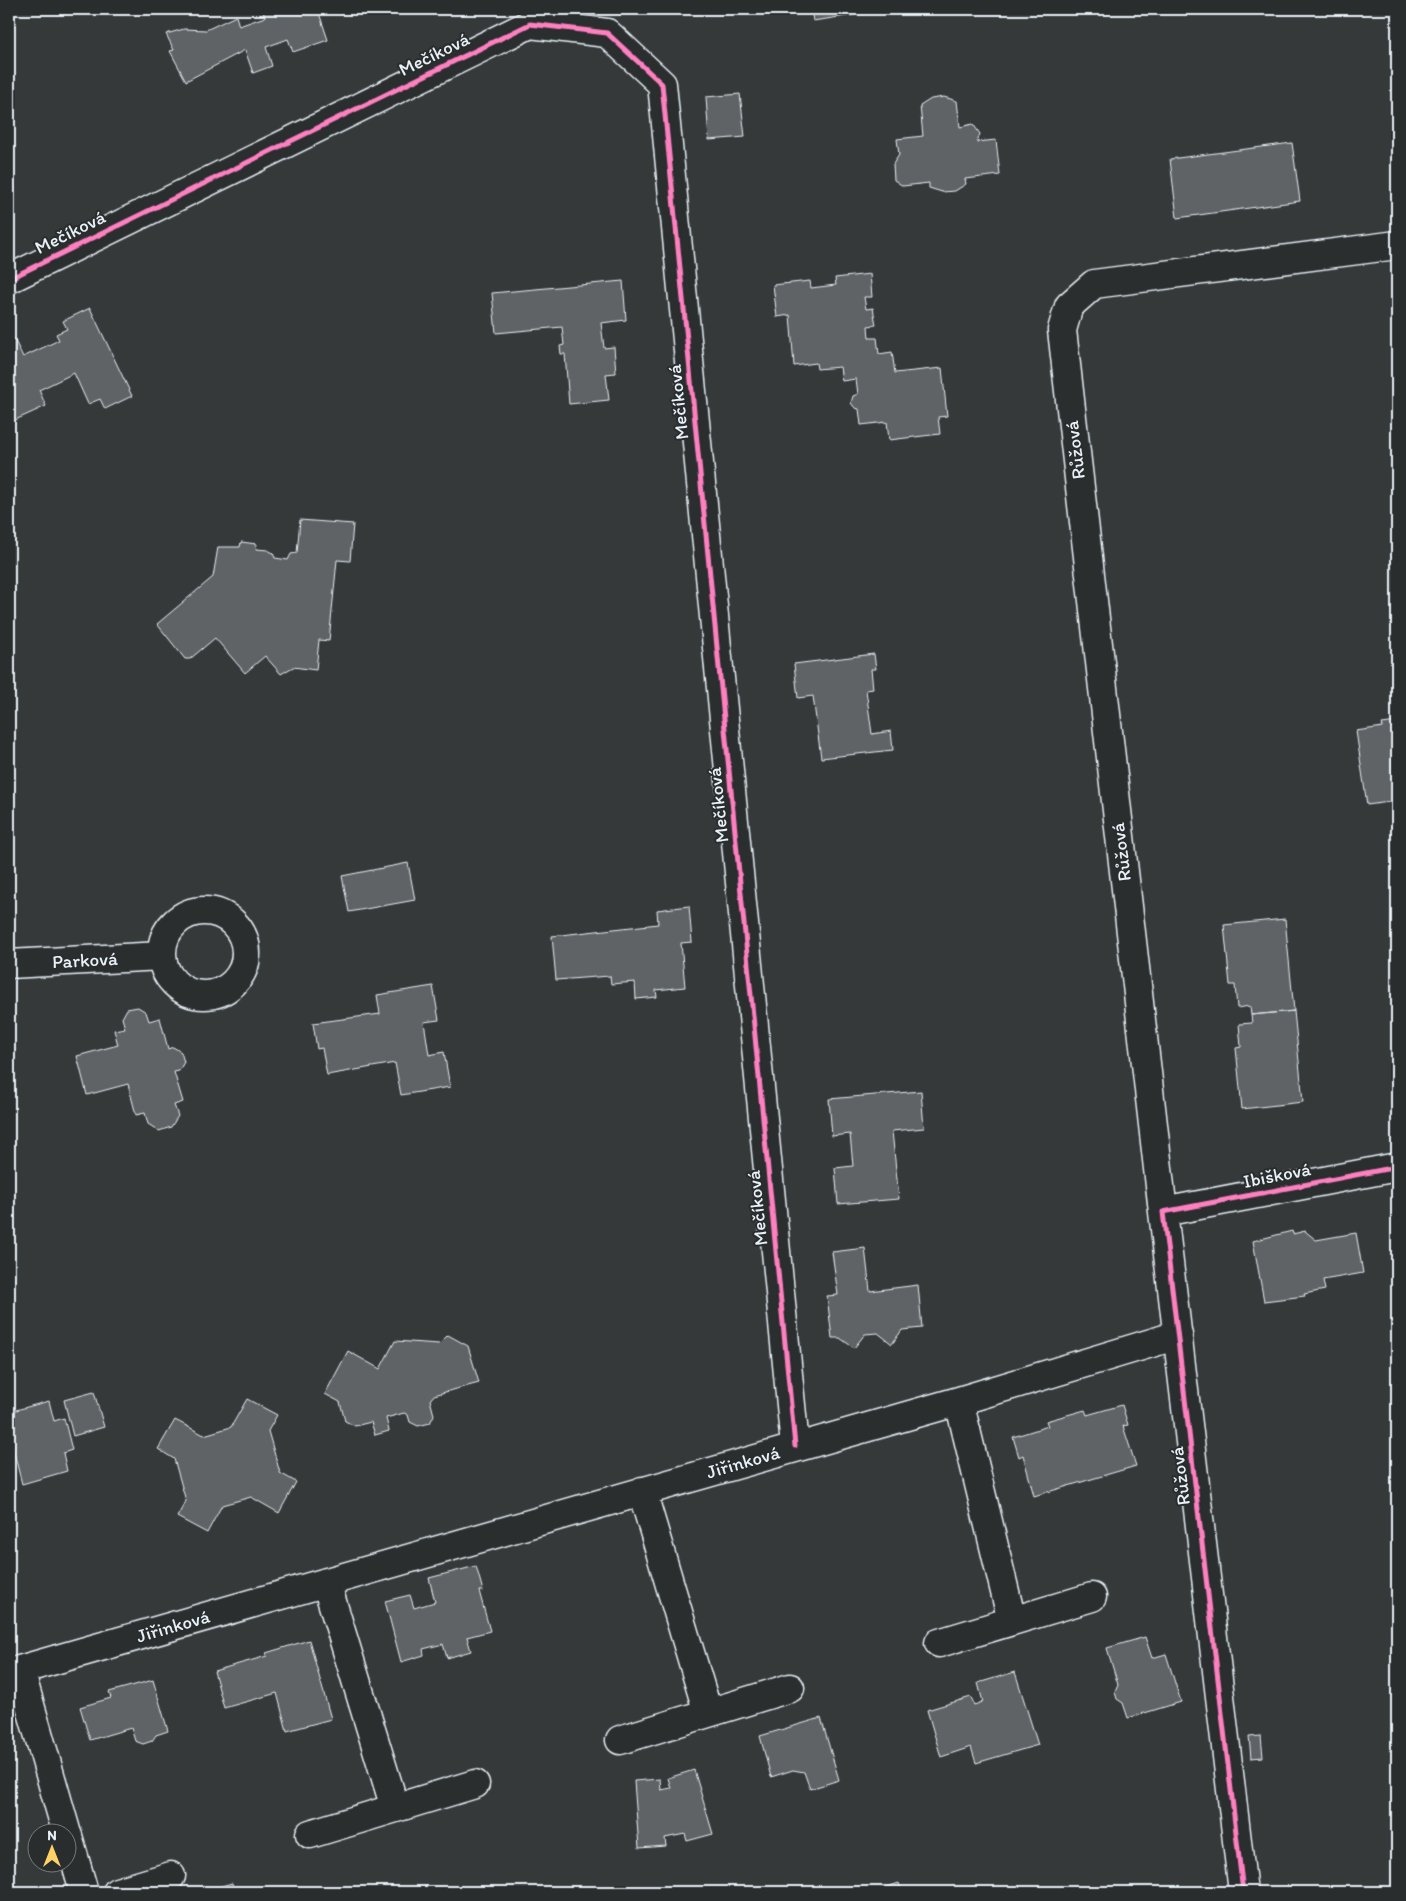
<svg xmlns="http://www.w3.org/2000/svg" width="1406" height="1901" font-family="Itim,sans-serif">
<rect width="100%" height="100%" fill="#35393a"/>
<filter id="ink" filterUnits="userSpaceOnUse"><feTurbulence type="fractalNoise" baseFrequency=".02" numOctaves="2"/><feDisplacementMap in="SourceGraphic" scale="10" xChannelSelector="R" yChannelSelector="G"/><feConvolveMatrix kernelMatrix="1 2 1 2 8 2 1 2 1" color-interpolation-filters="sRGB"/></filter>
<g filter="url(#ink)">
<!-- building -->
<path fill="#5f6365" stroke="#e8f1f8" d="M262,9H322L318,10L328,40L293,52L288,39L266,47L272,66L253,73L245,50L186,81L170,51L174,50L166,34L184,29L206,30L236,16L239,26L265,17Z
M811,9H893L813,21Z
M740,94L745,137L709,140L706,97Z
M944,97L957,101L960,127L973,124L980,134L977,142L996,140L1000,175L965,179L966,184L955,191L942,192L929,188V183L903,186L894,180L893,164L899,155L897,139L923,136L920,106L931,99Z
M1292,143L1300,201L1177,218L1170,159Z
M870,274L872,297H864L866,309L873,308L876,325L868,326L869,338H877L879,354L892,352L895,373L942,368L947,416L938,417L940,434L889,440L887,422L861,425L859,409L855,408L851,403L853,396L858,394L856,379L842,381L840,367L817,369L816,363L794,366L790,315L777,317L773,285L810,281L811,288L836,285L835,278Z
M623,281L626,320L601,323L604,348L614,347L616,373L606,374L609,400L569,404L565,354H561L560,346L564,345L562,327L496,333L492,293Z
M90,308L132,396L105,409L100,399L88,404L74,373L39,390L46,406L13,421L9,411V329L23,357L59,340L56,334L67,329L63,321Z
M300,520L353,524L350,561L337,560L329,641L319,640L316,670L293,667L281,674L265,656L245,673L215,638L190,659H185L157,624L213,577L218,547H240L241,542L257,544L256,549L268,550L273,553L275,558L288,560L291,554L297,553Z
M874,654L876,669H871L873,689L866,690L872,734L891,731L893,750L821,758L813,696L798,698L794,664Z
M1397,722V771L1392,772L1397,801L1367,805L1356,731L1383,727L1382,724Z
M408,863L415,900L349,912L342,876Z
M689,906L692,942L681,943L685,987L656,990L657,997L636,999L635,982L611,984L610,976L556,980L552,936L658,924L657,910Z
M1285,919L1294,1011L1251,1015L1250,1006L1237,1008L1235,985H1230L1224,925Z
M433,986L439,1020L424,1022L429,1055L444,1052L450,1087L401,1095L395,1063L327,1075L322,1048L317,1049L313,1023L380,1014L377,995Z
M138,1007L146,1012L149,1021L160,1018L168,1049L173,1047L181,1052L184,1062L179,1071L174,1072L183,1102L174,1105L178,1116L171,1127L159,1131L148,1124L145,1113L136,1115L128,1084L87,1095L77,1056L118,1045L114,1030L125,1028L122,1018L127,1009Z
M1294,1011L1303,1102L1242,1109L1236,1048L1241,1047L1239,1024L1252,1023L1251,1015Z
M921,1091L924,1128L892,1131L899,1199L838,1204L835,1168L853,1166L850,1134L832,1136L829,1099Z
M1292,1231L1293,1234L1305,1231L1316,1240L1356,1233L1363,1273L1323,1280L1325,1290L1304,1294L1305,1296L1264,1301L1253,1241Z
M865,1248L870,1291L918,1285L922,1328L902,1330L892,1344L878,1333L865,1334L854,1348L840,1338H832L827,1296L838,1295L832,1252Z
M448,1335L468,1346L479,1383L434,1395L430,1400L434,1415L430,1423L418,1426L410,1422L408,1415L404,1413L386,1418L389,1431L375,1435L371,1422L355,1426L345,1421L340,1402L325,1394L348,1351L380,1369L395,1341L439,1344Z
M94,1392L104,1427L73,1436L64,1400Z
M247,1399L277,1415L268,1431L280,1473L296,1482L279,1513L251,1497L222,1505L207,1533L177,1517L186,1501L174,1459L158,1449L175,1420L204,1435L231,1427Z
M49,1401L54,1421L64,1418L72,1450L63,1453L67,1471L22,1484L9,1433V1412Z
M1122,1405L1128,1425L1123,1426L1136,1466L1034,1496L1023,1455L1019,1457L1013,1437L1048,1426L1046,1421L1085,1410L1087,1415Z
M476,1566L483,1591H479L490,1631L467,1637L471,1651L447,1658L443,1644L423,1649L424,1655L401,1662L385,1601L410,1595L414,1608L435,1602L429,1578Z
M1145,1637L1152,1658L1166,1654L1181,1702L1128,1718L1123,1703L1117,1699L1115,1692L1118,1685L1107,1648Z
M309,1640L331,1719L287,1731L277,1693L224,1708L214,1671L267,1656L266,1653Z
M1015,1672L1038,1745L976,1763L971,1747L941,1757L927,1710L971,1697L974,1705L983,1702L978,1683Z
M153,1680L168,1731L156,1735L152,1741L143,1744L135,1741L131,1728L90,1740L80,1707L111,1698L109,1692Z
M821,1718L839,1780L810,1789L804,1772L793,1770L771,1777L760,1736Z
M1261,1736L1263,1757L1251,1758L1249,1737Z
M694,1770L713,1834L687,1841L685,1834L665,1838L666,1846L639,1848L634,1781L660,1779L661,1790L671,1788L668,1778Z
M232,1883L234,1892H200Z
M899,1883L902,1892H872Z"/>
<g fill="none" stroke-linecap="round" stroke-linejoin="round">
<!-- street casing -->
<g stroke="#e8f1f8" stroke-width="31">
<path id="street" d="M9,279L530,24L607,33L662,84L795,1446
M162 953a42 42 0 1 1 84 0a42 42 0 1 1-84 0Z
M9,964L162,956
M1163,1212L1397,1167
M959,1401L1012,1621
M642,1491L708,1713
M326,1582L395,1808
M939,1643L1092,1597
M20,1670L67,1834
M9,1673L959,1401L1178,1335
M620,1740L790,1688
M310,1834L475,1784
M68,1836L84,1892
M117,1892L171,1876
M1243,1892L1163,1212L1062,330L1069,306L1094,284L1397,245"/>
</g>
<!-- street -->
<use href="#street" stroke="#2a2d2e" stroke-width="28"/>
<!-- cycleway casing -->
<g stroke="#2a2d2e" stroke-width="8">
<path id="cycleway" d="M9,279L530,24L607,33L662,84L795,1446
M1243,1892L1163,1212L1397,1167"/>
</g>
<!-- cycleway -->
<use href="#cycleway" stroke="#ff80c0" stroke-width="5"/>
</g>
</g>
<g text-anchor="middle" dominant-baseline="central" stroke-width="4" stroke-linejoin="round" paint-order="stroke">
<!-- street labels -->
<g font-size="19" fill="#e8f1f8" stroke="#2a2d2e">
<text transform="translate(434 54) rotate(-26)">Mečíková</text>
<text transform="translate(70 232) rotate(-26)">Mečíková</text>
<text transform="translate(678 402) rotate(-96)">Mečíková</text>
<text transform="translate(1075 450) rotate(-97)">Růžová</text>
<text transform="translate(718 805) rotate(-96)">Mečíková</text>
<text transform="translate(1121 852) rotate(-97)">Růžová</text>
<text transform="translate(85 960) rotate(-3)">Parková</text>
<text transform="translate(1277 1175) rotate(-11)">Ibišková</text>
<text transform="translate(757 1208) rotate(-96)">Mečíková</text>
<text transform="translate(743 1462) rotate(-16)">Jiřinková</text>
<text transform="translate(1180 1476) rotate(-97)">Růžová</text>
<text transform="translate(173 1626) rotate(-16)">Jiřinková</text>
</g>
</g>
<!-- margin -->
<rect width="1406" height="1901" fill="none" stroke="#2a2d2e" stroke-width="30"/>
<rect x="15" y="15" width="1376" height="1871" fill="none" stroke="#e8f1f8" stroke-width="2" filter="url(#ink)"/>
<!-- north arrow -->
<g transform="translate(52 1848)"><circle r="24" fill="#2a2d2e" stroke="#767b7f"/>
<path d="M0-4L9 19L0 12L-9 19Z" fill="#ffd166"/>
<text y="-8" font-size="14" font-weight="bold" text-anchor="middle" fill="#e8f1f8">N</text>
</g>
</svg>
